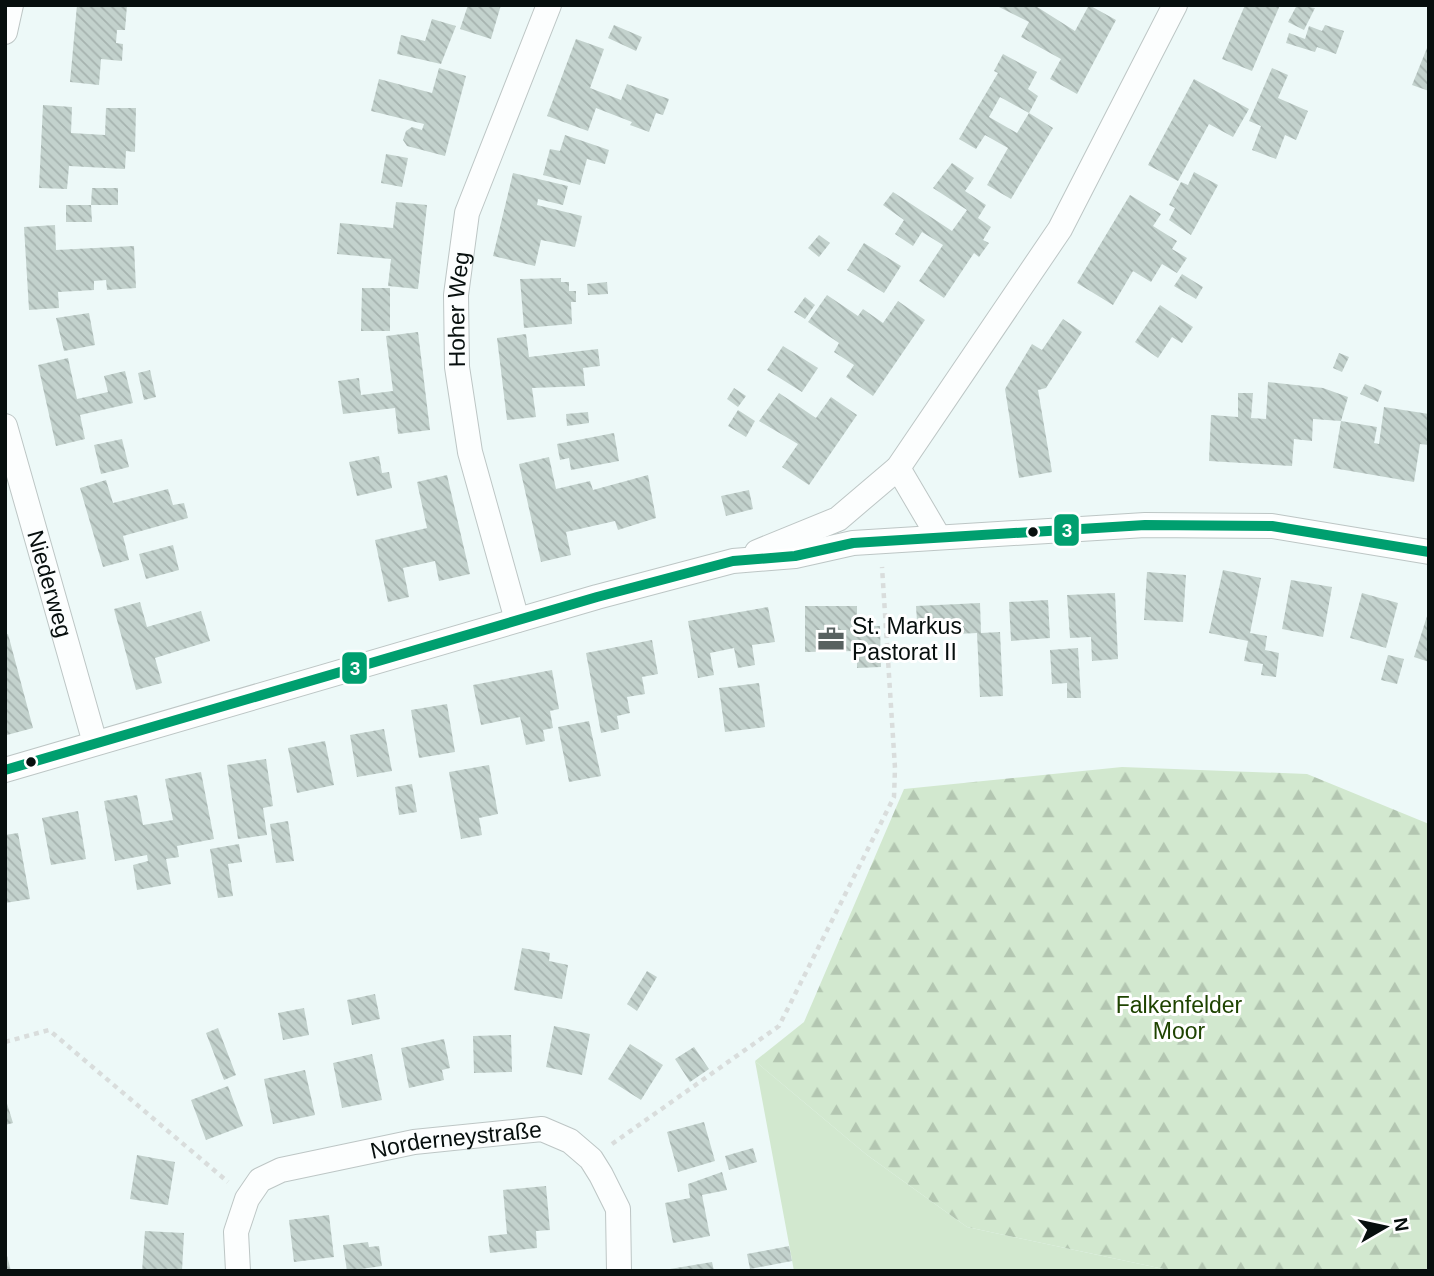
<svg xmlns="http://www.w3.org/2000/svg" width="1434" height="1276" font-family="Helvetica,sans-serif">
<defs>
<pattern id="forest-firs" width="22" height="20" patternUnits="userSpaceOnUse" patternTransform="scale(1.75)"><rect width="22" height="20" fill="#d2e8cf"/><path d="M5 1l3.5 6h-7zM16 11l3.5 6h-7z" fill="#b3c6b1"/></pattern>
<pattern id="building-back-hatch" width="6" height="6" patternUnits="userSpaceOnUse" patternTransform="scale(1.75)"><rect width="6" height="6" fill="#c3d2cd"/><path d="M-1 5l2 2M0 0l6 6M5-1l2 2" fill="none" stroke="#a6b3af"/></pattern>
</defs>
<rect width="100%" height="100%" fill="#edf9f8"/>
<!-- green -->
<path fill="#d2e8cf" d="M755,1061L867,1155L967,1227L1173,1271H794Z"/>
<!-- forest -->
<path fill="url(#forest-firs)" d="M1122,767L1307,774L1429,824V1271H1173L967,1227L867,1155L755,1061L804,1022L904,789Z"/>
<!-- building -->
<path fill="url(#building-back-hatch)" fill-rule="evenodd" d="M77,5H127L125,30H117L116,43L123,44L122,61L101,59L99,85L70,82Z
M468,5H501L491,39L460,29Z
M995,5H1034L1075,31L1089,5L1116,20L1077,94L1050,79L1061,59L1021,37L1029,22Z
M1245,5H1280L1252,71L1222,59Z
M1297,5L1315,8L1304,30L1288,22Z
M432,19L456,26L441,64L397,54L401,35L425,41Z
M614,25L642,37L636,51L608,38Z
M1325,25L1344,31L1336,54L1317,47L1315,52L1286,43L1289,33L1305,39L1309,26L1322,31Z
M576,39L604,49L590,88L621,100L627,84L669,99L663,115L656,113L649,132L630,125L632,122L596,108L588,131L547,116Z
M1429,43V91L1412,85Z
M1003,54L1037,72L1028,89L1038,96L1029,113L1053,128L1011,199L987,185L1008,148L985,135L976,149L959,139L998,73L994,71ZM1000,97L1029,113L1017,133L989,117Z
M439,68L466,76L445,156L407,146L403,140L406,131L412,127L422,130L424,124L371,111L379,79L432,93Z
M1272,68L1288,75L1278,98L1308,111L1296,140L1285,135L1276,159L1252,150L1261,126L1249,121Z
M1194,79L1249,109L1233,137L1209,124L1178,181L1148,165Z
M43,105L72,107L71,133L105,135L106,108H136L135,152L126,151L125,169L69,166L67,189L39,188Z
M565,135L609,150L605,164L587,159L580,185L543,175L550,149L560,151Z
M386,154L408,158L402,187L381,183Z
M952,163L974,178L965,191L986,205L978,218L991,227L983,240L989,243L979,257L974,253L944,298L919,281L943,245L922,232L913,246L895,234L904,220L883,205L893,192L952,231L967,210L933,188Z
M1194,172L1218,185L1191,235L1169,220L1175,208L1169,205L1181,182L1188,185Z
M513,173L568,186L563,205L538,199L537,205L582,216L575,247L541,240L535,266L493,256Z
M92,188H118V205H91Z
M1130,195L1161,214L1153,226L1177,241L1172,249L1187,258L1177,273L1162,264L1151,282L1133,271L1113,305L1077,283Z
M396,202L427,205L418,289L388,286L391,259L337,254L340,223L393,228Z
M66,205H91L92,222H66Z
M55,225L56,250L134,246L136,288L107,290L106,280L94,281V290L58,292L59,308L29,310L24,227Z
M819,235L830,243L819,257L808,248Z
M864,243L901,266L884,293L847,270Z
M1182,274L1203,287L1196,299L1174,286Z
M561,278V282H569V291H576V302H571L572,324L524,328L520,279Z
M607,282L608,294L588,295L587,284Z
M362,288H390V331H361Z
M827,295L858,316L863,309L883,323L898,301L925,320L873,396L846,377L854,365L834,352L839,343L808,322Z
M805,297L815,305L805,319L794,312Z
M1160,305L1193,327L1182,343L1172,337L1158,358L1135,342Z
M89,313L95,345L64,351L56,318Z
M1063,319L1082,332L1046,388L1038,390L1052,472L1019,478L1005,389L1032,344L1042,350Z
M418,332L430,430L398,434L395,408L343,414L338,381L359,378L361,395L393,391L386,336Z
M526,334L529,357L598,349L600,366L583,368L585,386L532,388L536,417L507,420L497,338Z
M783,346L818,368L802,392L767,370Z
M1339,353L1349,357L1342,372L1333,368Z
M68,358L77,399L108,392L104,376L125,371L133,403L80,415L85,439L56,446L38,365Z
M150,370L156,397L144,400L138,373Z
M1268,382L1323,388L1348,397L1341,421L1313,419L1312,441L1294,439L1292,466L1209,461L1211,415L1238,417V393H1253L1251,418L1266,419Z
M1365,384L1382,391L1378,402L1360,394Z
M734,388L746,396L738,407L727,399Z
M779,393L816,418L831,397L857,415L809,485L782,467L798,444L759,421Z
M1384,407L1429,414V445L1420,444L1414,482L1333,468L1341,421L1377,427L1374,443L1379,444Z
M738,410L755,421L746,437L728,426Z
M588,412L589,423L567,426L566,414Z
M614,433L619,461L571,470L569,458L560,460L557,444Z
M122,439L129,467L101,474L94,445Z
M379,456L382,473L389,472L392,488L357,496L349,462Z
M549,457L556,489L590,481L593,490L648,475L656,518L618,530L615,521L566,532L571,555L541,562L519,464Z
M447,475L470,574L439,581L435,561L403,568L409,597L388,602L375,540L427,528L417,482Z
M106,480L113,503L168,489L173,505L184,503L188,518L123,536L129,560L103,567L80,488Z
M749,490L753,509L726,516L721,496Z
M173,545L179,570L146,579L139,554Z
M1223,570L1261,578L1250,633L1267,636L1265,650L1279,653L1276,677L1261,675L1263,664L1244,661L1248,641L1209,633Z
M1147,572L1186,575L1183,622L1144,620Z
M1291,580L1332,587L1323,637L1282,629Z
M1115,593L1118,659L1092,661L1091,637L1070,638L1067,595Z
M1362,593L1398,603L1386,648L1350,638Z
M1048,600L1050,638L1011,641L1009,602Z
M140,602L147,627L201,611L210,641L155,658L162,683L136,690L114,609Z
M980,603L981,633L1000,632L1003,696L980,697L977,633L918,636L916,606Z
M805,606H857V626H880L881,667L857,668V651L805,652Z
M768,607L775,642L752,645L755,665L738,668L734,648L710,653L714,675L698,678L688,621Z
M1428,613H1429V662L1414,657Z
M8,634L33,728L7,735L5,635Z
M652,640L658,674L642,677L645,694L627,697L630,713L617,716L619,729L601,733L586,653Z
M1078,648L1081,698H1067V683L1052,684L1050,650Z
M1388,655L1404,659L1397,684L1381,680Z
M552,670L559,709L550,711L553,728L543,730L545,741L526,745L520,717L481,725L473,685Z
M759,683L765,727L725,732L719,688Z
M447,704L455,752L419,758L411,710Z
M589,721L601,776L569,782L558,727Z
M384,729L392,771L357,777L350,735Z
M325,741L334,785L297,793L288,748Z
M266,759L273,806L263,808L267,835L238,839L227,765Z
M489,765L498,814L479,818L482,835L461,839L449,772Z
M201,772L214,839L177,846L179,857L166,859L171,884L137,890L133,865L148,861L147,855L115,861L104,801L137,795L143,825L173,820L165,779Z
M412,784L417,812L399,815L395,787Z
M78,811L86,859L51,865L42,818Z
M288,821L294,861L276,863L270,824Z
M18,833L30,899L5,903V835Z
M239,844L242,862L228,864L233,896L218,898L210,849Z
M522,948L550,953L549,961L568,965L562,999L514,990Z
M647,971L657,977L637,1011L627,1004Z
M375,994L380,1019L352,1025L347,1000Z
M304,1008L309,1035L283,1040L278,1013Z
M554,1026L590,1034L582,1075L546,1067Z
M218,1028L236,1075L224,1080L206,1033Z
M511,1035L512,1072L474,1073L473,1036Z
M444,1039L450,1068L442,1070L444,1080L409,1088L401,1048Z
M630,1044L663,1065L641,1100L608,1079Z
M694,1047L709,1069L690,1082L675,1059Z
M372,1054L382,1100L342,1108L333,1063Z
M305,1070L315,1115L273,1124L264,1079Z
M228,1086L243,1126L206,1140L191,1100Z
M5,1097L13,1123L5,1125Z
M704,1122L715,1161L678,1172L667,1132Z
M753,1148L757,1162L729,1170L725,1156Z
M137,1155L175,1162L168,1205L130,1199Z
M722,1172L727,1190L702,1195L710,1236L673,1243L665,1203L690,1198L688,1184Z
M546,1186L550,1230L536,1231L537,1248L490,1253L488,1236L507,1234L503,1190Z
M329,1215L334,1257L294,1262L289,1220Z
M145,1231L184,1233L182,1271H142Z
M368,1242L369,1247L379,1246L382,1266L347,1271L343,1245Z
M789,1246L792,1261L750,1269L747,1254Z
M6,1252L11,1271H5Z
M712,1262L714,1271H670V1269Z"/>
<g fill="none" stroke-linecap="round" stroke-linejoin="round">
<!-- street casing -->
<g stroke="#bdc6c5" stroke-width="26">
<g id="street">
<path d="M5,32L11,5"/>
<path id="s1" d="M5,426L95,743"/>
<path d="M898,468L938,536"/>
<path d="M757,552L838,519L898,468L1060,229L1175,5"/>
<path id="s2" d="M517,620L470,452L457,367L456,295L467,213L549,5"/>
<path d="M5,770L597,597L733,561L795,556L853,543L1145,525L1272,526L1429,552"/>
<path id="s3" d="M238,1271L236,1232L247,1199L260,1180L281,1170L414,1142L542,1129L570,1141L591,1159L601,1175L618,1209L619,1271"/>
</g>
</g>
<!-- path -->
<path stroke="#d9dddc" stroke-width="4.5" stroke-dasharray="5 5" stroke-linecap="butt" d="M5,1042L49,1030L228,1182
M612,1144L779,1026L894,797L895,768L882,567"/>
<!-- street -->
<use href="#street" stroke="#fcfefe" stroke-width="24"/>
<!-- bus-1 casing -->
<g stroke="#fff" stroke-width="16">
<path id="bus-1" d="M5,770L597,597L733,561L795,556L853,543L1145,525L1272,526L1429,552"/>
</g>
<!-- bus-1 -->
<use href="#bus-1" stroke="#009f6f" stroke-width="10"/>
</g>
<!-- icons -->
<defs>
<g id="office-bare" transform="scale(2.1)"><path d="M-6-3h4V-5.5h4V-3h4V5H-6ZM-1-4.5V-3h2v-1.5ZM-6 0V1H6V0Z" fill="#586160" stroke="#fff" stroke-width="2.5" paint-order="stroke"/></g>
</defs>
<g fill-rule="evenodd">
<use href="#office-bare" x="831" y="639"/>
</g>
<!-- markers -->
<g fill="#070f0e" stroke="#fff" stroke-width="2.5">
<circle cx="1033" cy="532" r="6"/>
<circle cx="31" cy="762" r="6"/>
</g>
<g text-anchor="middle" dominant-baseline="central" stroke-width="6" stroke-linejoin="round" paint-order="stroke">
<!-- street labels -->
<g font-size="23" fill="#070f0e" stroke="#fff">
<text stroke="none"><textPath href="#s2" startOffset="318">Hoher Weg</textPath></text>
<text stroke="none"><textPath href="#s1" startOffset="164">Niederweg</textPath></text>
<text stroke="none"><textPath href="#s3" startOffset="298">Norderneystraße</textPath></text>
</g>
<!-- poi labels -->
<g font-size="23" fill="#070f0e" stroke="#fff" text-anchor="start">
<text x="852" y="626">St. Markus<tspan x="852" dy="26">Pastorat II</tspan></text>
</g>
<!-- park labels -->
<g font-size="23" fill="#1e4300" stroke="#fff">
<text x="1179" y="1005">Falkenfelder<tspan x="1179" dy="26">Moor</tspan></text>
</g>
</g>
<g stroke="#fff" stroke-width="2.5">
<rect x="1053" y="513" width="27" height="34" rx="7" fill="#009f6f"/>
<rect x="341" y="651" width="27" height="34" rx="7" fill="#009f6f"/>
</g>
<g font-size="19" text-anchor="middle" font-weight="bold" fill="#fff">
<text x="1067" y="537">3</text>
<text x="355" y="675">3</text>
</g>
<!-- border -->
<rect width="1434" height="1276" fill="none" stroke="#070f0e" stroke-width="14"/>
<!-- north arrow -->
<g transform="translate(1385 1227) rotate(81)" stroke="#ffffff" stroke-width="5" paint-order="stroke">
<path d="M0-5L12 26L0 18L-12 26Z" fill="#070f0e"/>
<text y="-10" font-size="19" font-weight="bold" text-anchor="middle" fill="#070f0e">N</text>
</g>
</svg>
